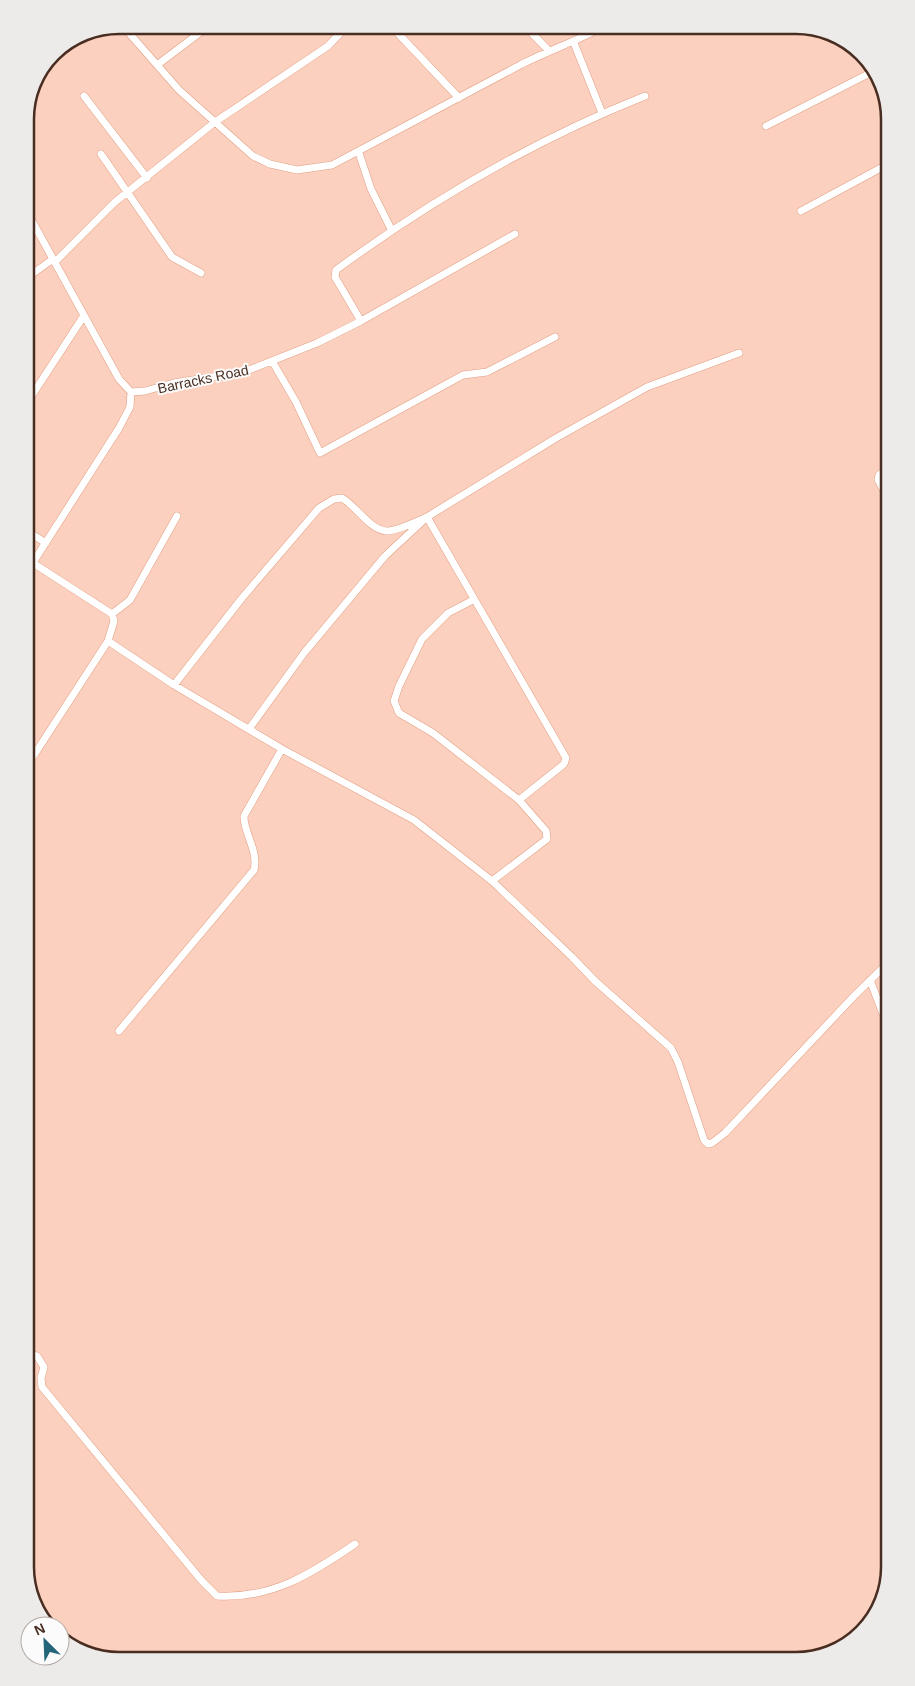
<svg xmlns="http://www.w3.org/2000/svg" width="915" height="1686" font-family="Helvetica,sans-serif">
<rect width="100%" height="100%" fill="#fbd0be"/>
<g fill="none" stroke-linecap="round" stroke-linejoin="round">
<!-- street casing -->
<g stroke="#e39e82" stroke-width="8">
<path id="street" d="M122,25L179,90L253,156L270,164L297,170L332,165L522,64C550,50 579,40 607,25
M390,25L459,98
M524,25L549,51
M574,43L602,113
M157,65L210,25
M84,96L147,178
M766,126L874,71
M359,153L371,189L391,229
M101,154L172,257L201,273
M25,208L119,379L131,392L145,391L174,383L244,372L317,343L361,321L515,234
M801,211L890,163
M55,262L115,202L215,122L328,46L348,25
M25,279L53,259
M361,321L335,277L336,270C430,201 537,139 645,96
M272,361L296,402L320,453L463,375L487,372L555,337
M25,406L83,317
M890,501L878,480L879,475L890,468
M25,530L46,543
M33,563L112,614L114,621L108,641L174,685L282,749L414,820L492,881L572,957L595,981L671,1048L678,1062L704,1140L708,1144L712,1143L725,1133L854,996L890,961
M25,575L119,428L130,407L131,392
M473,600L448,613L422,639L399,686L394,701L399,713L433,733L519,800L546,831L547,839L492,881
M112,614L130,600L177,516
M174,685L242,598L319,508L334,499L342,498C356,506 369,529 386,531C395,532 418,521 427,517L566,758L564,764L519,800
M249,729L304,653L385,556L427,517L556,438L647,387L739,353
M25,769L108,641
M870,980L890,1032
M119,1031L254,870C259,851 243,832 244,816L282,749
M25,1352L37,1356L44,1367L41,1378L42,1387L201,1580L217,1596C272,1599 311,1574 355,1544"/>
</g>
<!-- street -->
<use href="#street" stroke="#fff" stroke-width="7"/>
</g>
<g text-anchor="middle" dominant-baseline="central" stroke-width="4" stroke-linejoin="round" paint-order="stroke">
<!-- street labels -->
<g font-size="14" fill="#492d21" stroke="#fbfbfb">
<text transform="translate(203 379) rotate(-12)">Barracks Road</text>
</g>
</g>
<!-- crop -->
<path d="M0 0H915V1686H0ZM119 34H796A85 85 0 0 1 881 119V1567A85 85 0 0 1 796 1652H119A85 85 0 0 1 34 1567V119A85 85 0 0 1 119 34Z" fill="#edebea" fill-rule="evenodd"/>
<path fill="none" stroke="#492d21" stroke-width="2.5" d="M119 34H796A85 85 0 0 1 881 119V1567A85 85 0 0 1 796 1652H119A85 85 0 0 1 34 1567V119A85 85 0 0 1 119 34Z"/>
<!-- north arrow -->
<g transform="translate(45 1641) rotate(336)"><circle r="24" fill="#fbfbfb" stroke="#b4a9a4"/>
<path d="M0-4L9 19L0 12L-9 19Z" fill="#25657a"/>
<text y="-8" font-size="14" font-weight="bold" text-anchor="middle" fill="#492d21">N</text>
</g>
</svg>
